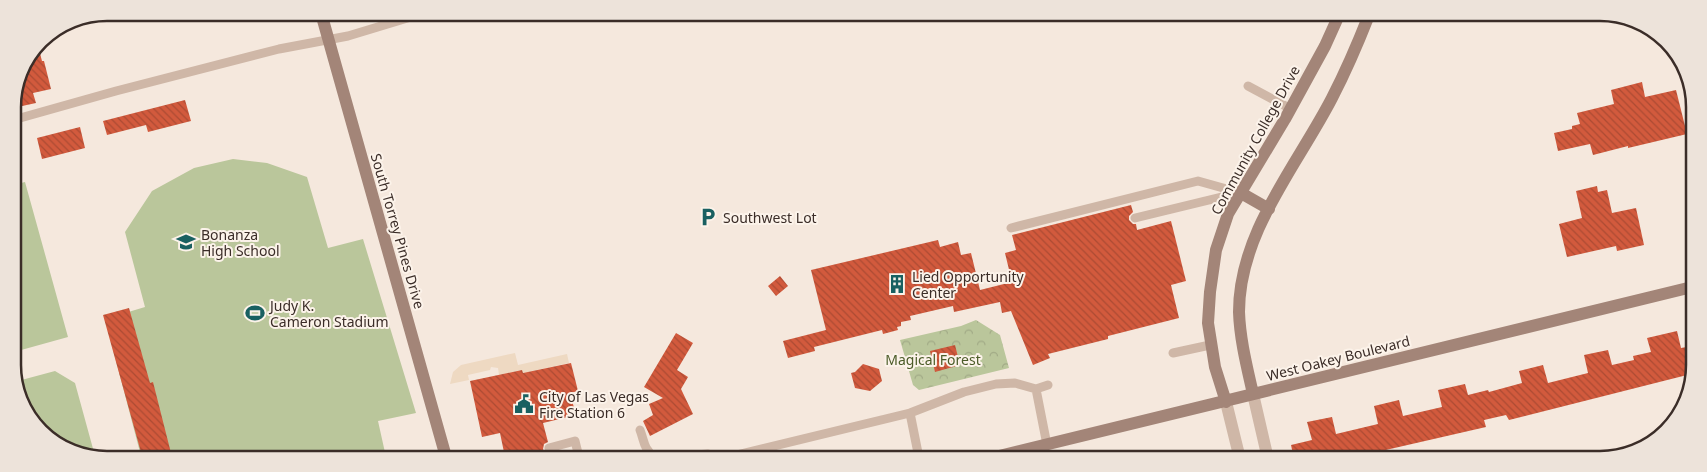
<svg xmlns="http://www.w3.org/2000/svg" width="1707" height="472" font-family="'Noto Sans',sans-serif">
<defs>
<pattern id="park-crowns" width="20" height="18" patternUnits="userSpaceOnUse" patternTransform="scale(1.25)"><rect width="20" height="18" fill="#bac69b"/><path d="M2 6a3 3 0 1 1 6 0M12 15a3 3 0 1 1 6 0" fill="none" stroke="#a1aa86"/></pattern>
<pattern id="building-back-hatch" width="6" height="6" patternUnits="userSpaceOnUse" patternTransform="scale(1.25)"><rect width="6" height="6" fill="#d25a3d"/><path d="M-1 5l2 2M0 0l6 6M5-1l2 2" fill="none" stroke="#ac4b33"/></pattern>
</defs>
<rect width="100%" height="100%" fill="#f5e8dd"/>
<!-- park -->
<path fill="url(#park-crowns)" d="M976,320L1000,335L1009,368L919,390L913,385L900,340L961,326Z"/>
<!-- garden -->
<path fill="#bac69b" d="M233,159L267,163L307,177L328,248L363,239L416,413L378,421L386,457L141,456L105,319L145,307L125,232L152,191L194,168Z
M25,182L68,337L14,352L13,185Z
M55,371L75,383L95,456H83L40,432L14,383V382Z"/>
<!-- plaza -->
<path fill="#eed9c2" d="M515,353L518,365L567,354L569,363L523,373L521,370L499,375L498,368L491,367L490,370L468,375L469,380L450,384L453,372L461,365Z"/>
<!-- building -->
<path fill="url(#building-back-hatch)" d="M38,46L42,61H44L51,89L33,93L36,103L13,108V101Z
M1642,82L1645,97L1676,90L1687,134L1628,148V146L1593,155L1590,144L1558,151L1554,133L1572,129V126L1580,124L1577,113L1614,104L1611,90Z
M185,100L191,121L148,132L146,125L107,135L103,121Z
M80,127L85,148L42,159L37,138Z
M1597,186L1598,192L1607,190L1612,213L1636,208L1644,245L1617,251L1616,246L1567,257L1559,224L1582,218L1576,191Z
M1131,205L1133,212L1129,216V220L1133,224H1136L1137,230L1171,221L1186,281L1171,285L1179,318L1108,336V339L1048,354L1050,358L1033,365L1011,311L1002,313L1000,302L954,312L953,306L910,316L911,320L901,322V326L897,327L898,330L883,334L882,330L814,347L815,351L788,358L783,341L826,330L811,270L938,240L940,247L958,242L961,255L971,253L980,290L1012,282L1005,253L1016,250L1012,235Z
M780,276L788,286L776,296L768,286Z
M129,308L150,383L153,382L172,457L142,456L103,315Z
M1677,331L1681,348L1692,346L1691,374L1509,420L1506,415L1484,420L1486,427L1377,452L1342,459H1294L1291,445L1312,440L1307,422L1332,417L1336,434L1378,424L1374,406L1399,400L1403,416L1442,407L1438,390L1465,384L1468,395L1488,390L1489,392L1522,383L1519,371L1543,365L1548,383L1588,373L1584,355L1608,350L1612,365L1634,360L1633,356L1651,352L1647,338Z
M676,333L693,343L677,370L688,377L681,389L693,414L650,436L643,421L653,415L649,404L663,398L644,387Z
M955,345L960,365L935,372L930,351Z
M571,363L578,391L570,393L576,415L543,423L548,442L544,444L543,449L545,453L550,454L551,457H505L500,433L482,437L470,381L522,370L523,373Z
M863,364L879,369L882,381L870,391L855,388L851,373L855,372Z"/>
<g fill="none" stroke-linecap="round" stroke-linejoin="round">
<!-- lane -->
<path stroke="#cfb7a7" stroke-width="9" d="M1248,86L1291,109
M13,120L116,91L279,49L348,36L424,13
M1135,218L1238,193
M1011,228L1198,181L1241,193
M1173,353L1210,345
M910,413L919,458
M640,430C645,443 643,447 654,457
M1047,445L1036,389L1048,385
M549,448L575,441L579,457
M673,457L708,454L713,458
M724,458L910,413L964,392L996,384L1015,383L1036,389"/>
<!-- street -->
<path stroke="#cfb7a7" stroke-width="12" d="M1253,394L1268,459
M1226,402L1240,459"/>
<!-- secondary -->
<path stroke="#a38578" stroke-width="12" d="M321,13L446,457
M1241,193L1269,209
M1253,394C1247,367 1240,340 1239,312C1239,232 1297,166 1332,98C1346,71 1358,43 1369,15
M1226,402L1215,367L1208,323L1210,292L1216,250L1228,214L1285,119L1325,46L1339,15
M991,458L1692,287"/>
</g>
<!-- icons -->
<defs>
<g id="parking-bare" transform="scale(1.5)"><path d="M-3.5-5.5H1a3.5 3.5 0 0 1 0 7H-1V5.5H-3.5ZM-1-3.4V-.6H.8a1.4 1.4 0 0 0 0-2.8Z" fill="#196061" stroke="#fcf3ea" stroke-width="2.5" paint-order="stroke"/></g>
<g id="school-bare" transform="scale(1.5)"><path d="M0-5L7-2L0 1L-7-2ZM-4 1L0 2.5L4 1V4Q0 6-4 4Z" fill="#196061" stroke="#fcf3ea" stroke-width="2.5" paint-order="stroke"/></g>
<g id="building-bare" transform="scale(1.5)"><path d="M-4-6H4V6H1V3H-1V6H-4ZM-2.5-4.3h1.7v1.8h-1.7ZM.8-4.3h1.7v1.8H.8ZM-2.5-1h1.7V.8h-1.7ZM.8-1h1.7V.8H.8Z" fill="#196061" stroke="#fcf3ea" stroke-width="2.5" paint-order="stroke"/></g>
<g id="stadium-bare" transform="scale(1.5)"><path d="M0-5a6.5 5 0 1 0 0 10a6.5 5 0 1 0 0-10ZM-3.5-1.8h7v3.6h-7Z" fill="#196061" stroke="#fcf3ea" stroke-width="2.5" paint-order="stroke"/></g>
<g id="civic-bare" transform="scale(1.5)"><path d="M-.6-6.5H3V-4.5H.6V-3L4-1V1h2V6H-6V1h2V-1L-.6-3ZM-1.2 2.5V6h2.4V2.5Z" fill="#196061" stroke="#fcf3ea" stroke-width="2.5" paint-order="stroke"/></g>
</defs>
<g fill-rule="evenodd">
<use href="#parking-bare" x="708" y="217"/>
<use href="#school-bare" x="186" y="242"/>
<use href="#building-bare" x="897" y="284"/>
<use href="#stadium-bare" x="255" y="313"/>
<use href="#civic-bare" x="524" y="404"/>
</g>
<g text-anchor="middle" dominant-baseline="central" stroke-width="4" stroke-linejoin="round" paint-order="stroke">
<!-- street labels -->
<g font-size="14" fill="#3b2d28" stroke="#fcf3ea">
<text transform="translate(1255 140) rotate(-61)">Community College Drive</text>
<text transform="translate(398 231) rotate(74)">South Torrey Pines Drive</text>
<text transform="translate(1338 358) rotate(-14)">West Oakey Boulevard</text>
</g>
<!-- poi labels -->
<g font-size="14" fill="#3b2d28" stroke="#fcf3ea" text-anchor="start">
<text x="723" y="217">Southwest Lot</text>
<text x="201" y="234">Bonanza<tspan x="201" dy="16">High School</tspan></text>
<text x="912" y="276">Lied Opportunity<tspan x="912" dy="16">Center</tspan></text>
<text x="270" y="305">Judy K.<tspan x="270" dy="16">Cameron Stadium</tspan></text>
<text x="539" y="396">City of Las Vegas<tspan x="539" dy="16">Fire Station 6</tspan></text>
</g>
<!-- park labels -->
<g font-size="14" fill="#4c5c29" stroke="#fcf3ea">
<text x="933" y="359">Magical Forest</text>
</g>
</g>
<!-- crop -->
<path d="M0 0H1707V472H0ZM107 21H1600A86 86 0 0 1 1686 107V365A86 86 0 0 1 1600 451H107A86 86 0 0 1 21 365V107A86 86 0 0 1 107 21Z" fill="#ede3da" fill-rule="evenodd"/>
<path fill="none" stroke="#3b2d28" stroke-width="2.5" d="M107 21H1600A86 86 0 0 1 1686 107V365A86 86 0 0 1 1600 451H107A86 86 0 0 1 21 365V107A86 86 0 0 1 107 21Z"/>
</svg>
